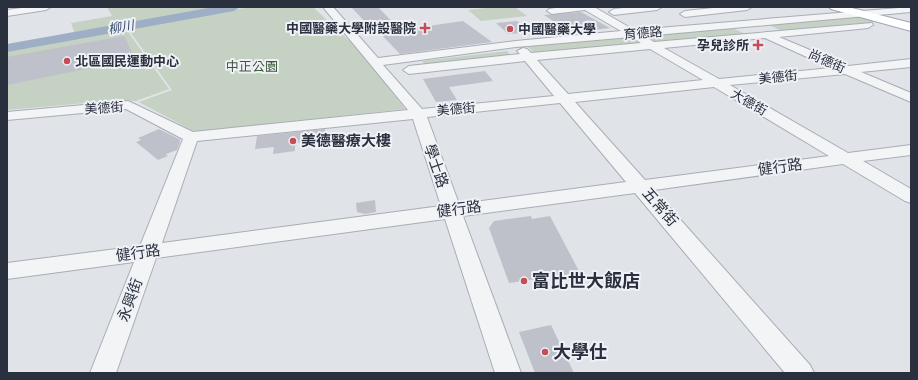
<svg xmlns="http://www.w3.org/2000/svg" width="918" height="380" font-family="Karla,'Noto Sans TC',sans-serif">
<rect width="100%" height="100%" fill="#e0e3e8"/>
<!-- green -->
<path fill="#c5d1c2" d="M107,7H226L75,34L71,23L112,16Z
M250,7H313L360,51L405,109L195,132L139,102L172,90L128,29Z
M495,7H515L527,16L481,21L468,10Z
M855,16L876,22L782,31L767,24Z
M731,27L745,34L655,43L641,35Z
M126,29L169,89L136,101L119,100L7,110V51Z
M630,36L644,44L535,54L526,45Z
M507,51L511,56L426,66L422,61Z"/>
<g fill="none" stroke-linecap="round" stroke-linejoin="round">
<!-- river -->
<path fill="#9daec5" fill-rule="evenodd" d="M214,7H240L234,11L7,52V44Z"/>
</g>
<!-- building -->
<path fill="#bec1ca" d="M351,7H378L400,30L463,21L492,42L400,54L373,26L370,27Z
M581,12L610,28L571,33L544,15Z
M517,21L528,30H521L523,33L508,34L496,23Z
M124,36L135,59L7,85V57Z
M485,71L493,81L449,87L457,100L436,102L423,79Z
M159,129L181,140L179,141L180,142L177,150L166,154L168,156L158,160L136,142L141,140L138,138Z
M325,129V139L295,143V151L273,154L274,147L255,149L257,136Z
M375,200L376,212L365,214L357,212L356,203Z
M531,216L532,219L550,216L580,273L509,283L489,228L494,221Z
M551,325L574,373H535L519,332Z"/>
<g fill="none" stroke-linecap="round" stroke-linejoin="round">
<!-- minor casing -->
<g stroke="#a9adb5" stroke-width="2">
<path id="minor" d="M28,7H51L46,10L7,16V10Z
M323,7H333L378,58L516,41L621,31L585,10L552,14L547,11L549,9L561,7H594L634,30L911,7V12L644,36L654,42L872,23L873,25L868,28L779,37L848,66L911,59V67L861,72L911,93V102L845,74L730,85L848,153L911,145V155L863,161L911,189V203L905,201L843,164L654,190L810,365L814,373H785L635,193L463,216L521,373H495L445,219L156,258L116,373H90L134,262L7,279V263L140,246L183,139L126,109L7,120V112L128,101L193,132L408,110ZM631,37L641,43L531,53L527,49L523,48L517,51L520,54L409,66L403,70L409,74L525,61L554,96L422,109L383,65L516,47ZM765,38L831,68L719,79L664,48ZM650,49L703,80L568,94L537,60ZM714,87L829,156L645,180L575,102ZM560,103L626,182L459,204L427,117ZM413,119L441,206L162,243L197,141Z
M633,7H662L657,10L614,15L609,12L614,9Z
M722,7H752L747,10L685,17L680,14L685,11Z"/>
</g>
<!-- major casing -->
<g stroke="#a0a6b3" stroke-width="2">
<path id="major" d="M829,7H848L911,23V31L831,9Z"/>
</g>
<!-- minor -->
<use href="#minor" fill="#f2f4f6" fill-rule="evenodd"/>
<!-- major -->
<use href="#major" fill="#fff" fill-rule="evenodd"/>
</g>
<!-- markers -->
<g fill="#c44e57" stroke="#eff1f6" stroke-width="1.5">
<path d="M423 22h4v4h4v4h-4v4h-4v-4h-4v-4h4z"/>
<circle cx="510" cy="29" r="4"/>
<path d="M756 39h4v4h4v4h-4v4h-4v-4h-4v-4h4z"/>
<circle cx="67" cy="61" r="4"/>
<circle cx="293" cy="141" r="4"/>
<circle cx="524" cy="281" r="4"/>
<circle cx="545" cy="352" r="4"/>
</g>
<g text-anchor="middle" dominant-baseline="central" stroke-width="4" stroke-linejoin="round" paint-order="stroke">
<!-- far-water labels -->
<g font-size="13" font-style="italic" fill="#374c6f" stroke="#eff1f6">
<text transform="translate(121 27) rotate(-10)">柳川</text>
</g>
<!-- far-poi labels -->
<g font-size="13" font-weight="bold" fill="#2a303e" stroke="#eff1f6" text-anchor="end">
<text x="416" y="28">中國醫藥大學附設醫院</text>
<text x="518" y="29" text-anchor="start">中國醫藥大學</text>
<text x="749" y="45">孕兒診所</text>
<text x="75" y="61" text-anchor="start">北區國民運動中心</text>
</g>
<!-- far-street labels -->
<g font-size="13" fill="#2a303e" stroke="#eff1f6">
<text transform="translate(643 33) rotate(-5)">育德路</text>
<text transform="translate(827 61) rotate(24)">尚德街</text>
<text transform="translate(778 77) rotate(-6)">美德街</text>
<text transform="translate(749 102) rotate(30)">大德街</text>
<text transform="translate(104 108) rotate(-4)">美德街</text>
<text transform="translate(456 109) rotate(-5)">美德街</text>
</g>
<!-- far-park labels -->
<g font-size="13" fill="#3c5938" stroke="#eff1f6">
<text x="252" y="66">中正公園</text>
</g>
<!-- poi labels -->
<g font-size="15" font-weight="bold" fill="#2a303e" stroke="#eff1f6" text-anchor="start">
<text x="301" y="141">美德醫療大樓</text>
</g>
<!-- street labels -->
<g font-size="15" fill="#2a303e" stroke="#eff1f6">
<text transform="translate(436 166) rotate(71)">學士路</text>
<text transform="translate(780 167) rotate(-8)">健行路</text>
<text transform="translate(660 207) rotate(49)">五常街</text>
<text transform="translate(459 209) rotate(-7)">健行路</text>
<text transform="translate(138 253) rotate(-8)">健行路</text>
<text transform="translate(130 300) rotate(-70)">永興街</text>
</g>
<!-- near-poi labels -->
<g font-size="18" font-weight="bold" fill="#2a303e" stroke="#eff1f6" text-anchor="start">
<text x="532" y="281">富比世大飯店</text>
<text x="553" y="352">大學仕</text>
</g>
</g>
<!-- border -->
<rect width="918" height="380" fill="none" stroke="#2a303e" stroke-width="16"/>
</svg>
